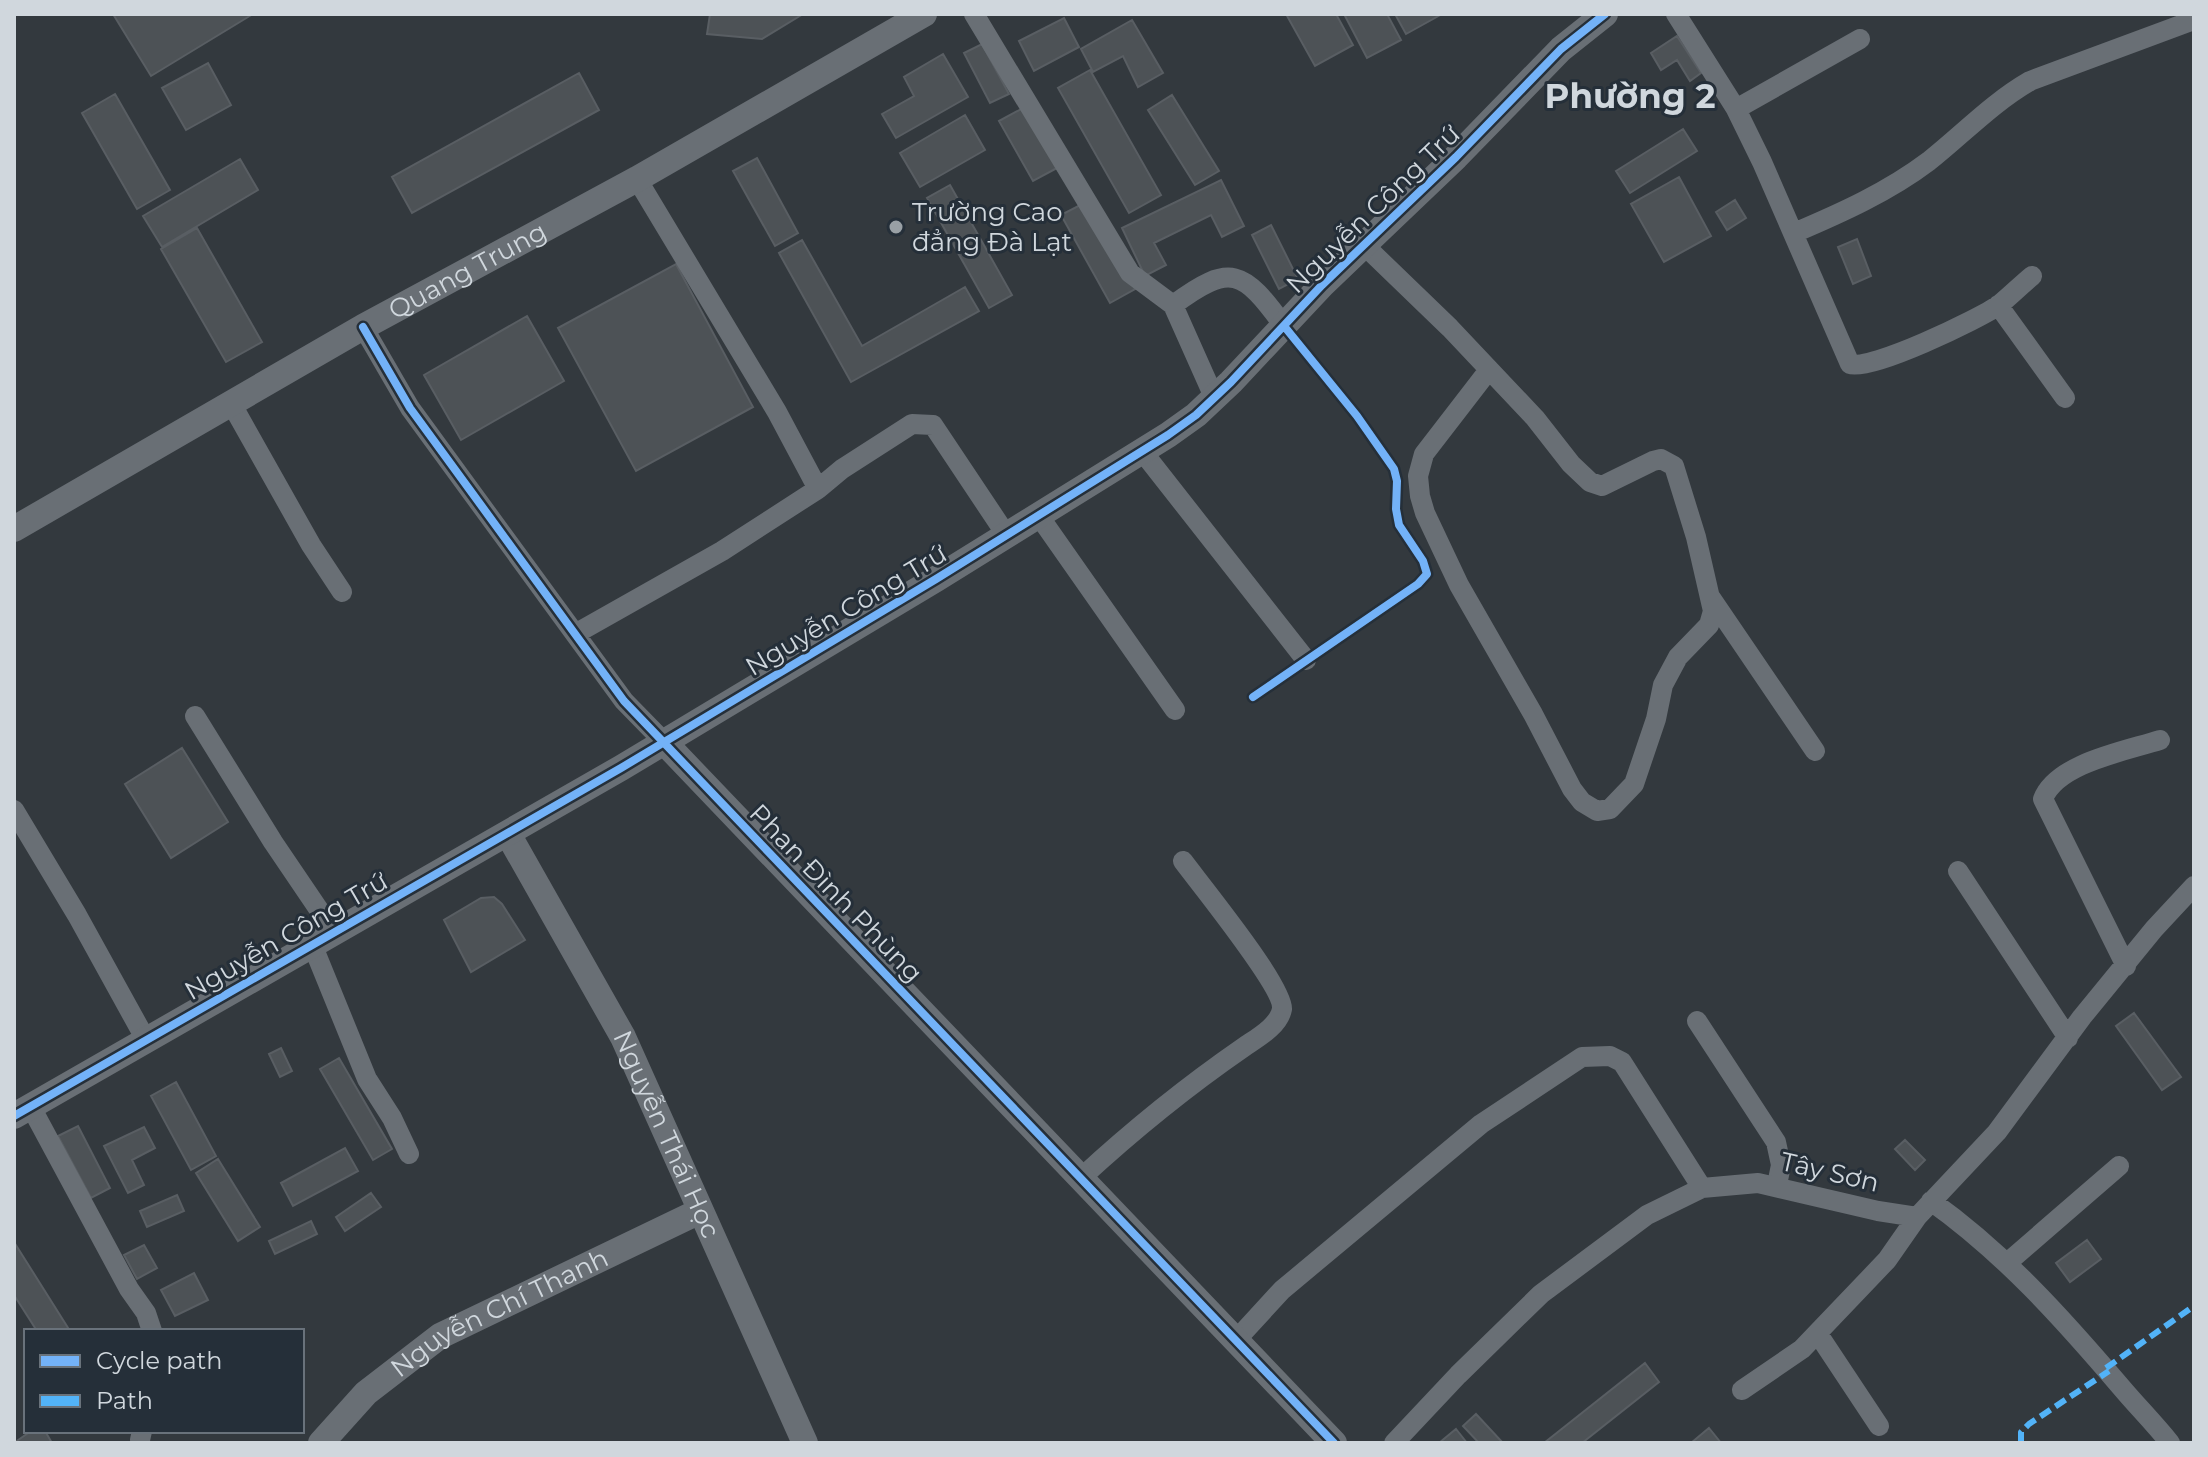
<svg xmlns="http://www.w3.org/2000/svg" width="2208" height="1457" font-family="Montserrat,sans-serif">
<rect width="100%" height="100%" fill="#33393e"/>
<!-- building -->
<path fill="#4d5256" stroke="#595e63" stroke-width="2" d="M113,14H253L151,76Z
M710,14H803L762,39L707,34Z
M1286,14H1336L1353,45L1315,66Z
M1344,14H1387L1401,40L1367,58Z
M1395,14H1442L1406,34Z
M1064,18L1079,47L1034,71L1019,41Z
M1132,20L1163,73L1138,87L1123,56L1093,72L1081,49Z
M1677,36L1701,73L1690,81L1677,60L1661,70L1651,53Z
M982,44L1009,94L990,103L964,53Z
M943,54L968,97L896,138L882,114L914,96L904,77Z
M208,63L231,105L186,130L162,88Z
M1090,70L1161,195L1129,213L1058,88Z
M579,73L599,110L412,213L392,177Z
M115,94L170,190L137,209L82,113Z
M1172,95L1219,171L1195,185L1148,110Z
M1023,108L1057,168L1033,181L999,121Z
M965,115L985,150L920,187L900,153Z
M1683,129L1697,151L1630,193L1616,171Z
M757,158L798,233L775,246L733,171Z
M240,159L258,190L162,247L143,216Z
M1679,177L1711,236L1664,262L1631,204Z
M1221,180L1244,226L1222,237L1211,215L1154,243L1166,265L1145,276L1122,228Z
M950,185L1012,295L989,308L927,198Z
M1735,200L1746,218L1727,230L1716,212Z
M1086,202L1135,289L1110,303L1061,215Z
M1271,225L1298,279L1279,289L1252,235Z
M197,228L262,342L226,362L161,249Z
M1857,239L1871,276L1853,284L1838,247Z
M802,240L862,346L965,287L979,311L851,382L779,253Z
M676,264L753,407L636,471L558,328Z
M527,316L564,381L461,440L424,375Z
M182,748L228,822L171,858L125,784Z
M494,897L502,904L525,940L471,972L444,920L481,898Z
M2134,1013L2181,1077L2162,1090L2116,1026Z
M281,1048L292,1071L280,1077L269,1054Z
M339,1058L392,1149L373,1160L320,1069Z
M176,1082L216,1156L191,1170L151,1096Z
M78,1126L110,1188L91,1198L58,1136Z
M144,1127L155,1148L132,1160L144,1185L128,1193L104,1146Z
M1905,1140L1925,1160L1915,1170L1895,1149Z
M345,1148L358,1171L293,1206L281,1183Z
M218,1159L260,1227L238,1241L196,1173Z
M371,1193L381,1207L345,1231L336,1217Z
M177,1195L184,1211L147,1227L140,1211Z
M311,1221L317,1234L275,1254L269,1241Z
M2087,1240L2101,1259L2070,1282L2056,1263Z
M14,1242L70,1331H37L14,1295Z
M144,1245L157,1268L137,1279L124,1255Z
M194,1273L208,1300L175,1316L161,1290Z
M1645,1363L1659,1382L1582,1443H1544Z
M1476,1414L1503,1443H1479L1463,1426Z
M1709,1428L1721,1443H1691Z
M1456,1429L1467,1443H1439Z
M31,1431H45L52,1443H14Z"/>
<g fill="none" stroke-linecap="round" stroke-linejoin="round">
<!-- minor -->
<path stroke="#696f75" stroke-width="20" d="M974,14L1130,273L1173,305
M1676,14L1736,109L1762,162L1850,364C1869,372 1979,319 1999,305C2010,296 2021,285 2032,276
M1736,109L1860,39
M1794,233C1841,213 1888,192 1929,161C1963,134 1992,103 2030,81L2194,20
M1364,245L1450,328L1535,418L1571,464L1590,482L1602,486L1653,461L1661,459L1674,466L1696,537L1713,611L1709,625L1678,657L1663,685L1656,719L1634,784L1610,809L1597,811L1582,802L1572,789L1533,714L1459,585L1425,513L1420,496L1418,476L1424,454L1488,371
M1998,305L2065,398
M363,327L410,408L624,701L664,742
M1214,397L1173,305C1231,262 1243,270 1284,326
M231,403L311,545L342,592
M1142,451L1306,660
M818,489L842,469L912,424L933,425L1007,536
M1039,516L1175,710
M1711,598L1815,751
M575,634L722,551L818,489L777,412L637,179
M195,716L273,842L334,932
M14,810L77,915L146,1040
M1958,871L2068,1038
M312,944L367,1079L392,1118L409,1154
M2126,966L2043,799C2057,763 2126,751 2160,740
M1697,1021L1776,1142L1781,1165L1777,1185
M31,1107L129,1289L146,1313L152,1331
M1081,1178C1133,1130 1186,1087 1244,1047C1257,1038 1279,1026 1282,1009C1284,987 1200,884 1183,861
M1931,1201C2004,1253 2063,1319 2121,1387C2137,1406 2154,1423 2170,1443
M2007,1263L2119,1166
M1818,1334L1879,1426
M1237,1339L1282,1290L1481,1124L1582,1057L1610,1056L1622,1062L1702,1188
M1742,1390L1802,1349L1887,1260L1917,1217L1997,1132L2082,1017L2154,929L2194,886
M140,1440L142,1431
M1394,1443L1458,1375L1541,1294L1647,1215L1702,1188L1758,1183L1878,1211L1917,1217"/>
<!-- tertiary -->
<g stroke="#696f75" stroke-width="26">
<path id="s1" d="M14,529L363,327L637,179L924,14"/>
<path d="M664,742L1334,1443"/>
<path id="s2" d="M508,834L623,1037L805,1443"/>
<path d="M14,1116L621,768L936,579L1168,435L1196,415L1231,382L1322,285L1456,157L1561,49L1605,14"/>
<path id="s3" d="M321,1443L366,1393L440,1336L700,1211"/>
</g>
<!-- quiet -->
<path stroke="#52b3f8" stroke-width="6" stroke-dasharray="12 6" stroke-linecap="butt" d="M2106,1368L2194,1306
M2021,1443V1432L2029,1424L2109,1371"/>
<!-- cycleway casing -->
<g stroke="#252f39" stroke-width="13">
<path id="cycleway" d="M363,327L410,408L624,701L1334,1443
M1253,697L1418,584L1427,574L1423,561L1399,525L1396,509L1397,481L1394,469L1357,416L1284,326
M14,1116L621,768L936,579L1168,435L1196,415L1231,382L1322,285L1456,157L1561,49L1605,14"/>
</g>
<!-- cycleway -->
<use href="#cycleway" stroke="#73b2f8" stroke-width="8"/>
</g>
<!-- markers -->
<circle fill="#99a0a5" stroke="#252f39" stroke-width="3" cx="896" cy="227" r="8"/>
<g text-anchor="middle" dominant-baseline="central" stroke-width="6" stroke-linejoin="round" paint-order="stroke">
<!-- street labels -->
<g font-size="26" fill="#d0d7dd" stroke="#252f39">
<text transform="translate(1373 209) rotate(-44)">Nguyễn Công Trứ</text>
<text stroke="none"><textPath href="#s1" startOffset="522">Quang Trung</textPath></text>
<text transform="translate(846 610) rotate(-31)">Nguyễn Công Trứ</text>
<text transform="translate(836 893) rotate(46)">Phan Đình Phùng</text>
<text transform="translate(286 936) rotate(-30)">Nguyễn Công Trứ</text>
<text stroke="none"><textPath href="#s2" startOffset="340">Nguyễn Thái Học</textPath></text>
<text transform="translate(1830 1172) rotate(13)">Tây Sơn</text>
<text stroke="none"><textPath href="#s3" startOffset="224">Nguyễn Chí Thanh</textPath></text>
</g>
<!-- poi labels -->
<g font-size="26" fill="#d0d7dd" stroke="#252f39" text-anchor="start">
<text x="912" y="212">Trường Cao<tspan x="912" dy="30">đẳng Đà Lạt</tspan></text>
</g>
<!-- district labels -->
<g font-size="34" font-weight="bold" fill="#d0d7dd" stroke="#252f39">
<text x="1630" y="96">Phường 2</text>
</g>
</g>
<!-- border -->
<rect width="2208" height="1457" fill="none" stroke="#d0d7dd" stroke-width="32"/>
<!-- legend -->
<rect x="24" y="1329" width="280" height="104" fill="#252f39" stroke="#69727b" stroke-width="2"/>
<rect x="40" y="1355" width="40" height="12" fill="#73b2f8" stroke="#69727b" stroke-width="2"/>
<text x="96" y="1369" font-size="24" fill="#d0d7dd">Cycle path</text>
<rect x="40" y="1395" width="40" height="12" fill="#52b3f8" stroke="#69727b" stroke-width="2"/>
<text x="96" y="1409" font-size="24" fill="#d0d7dd">Path</text>
</svg>
